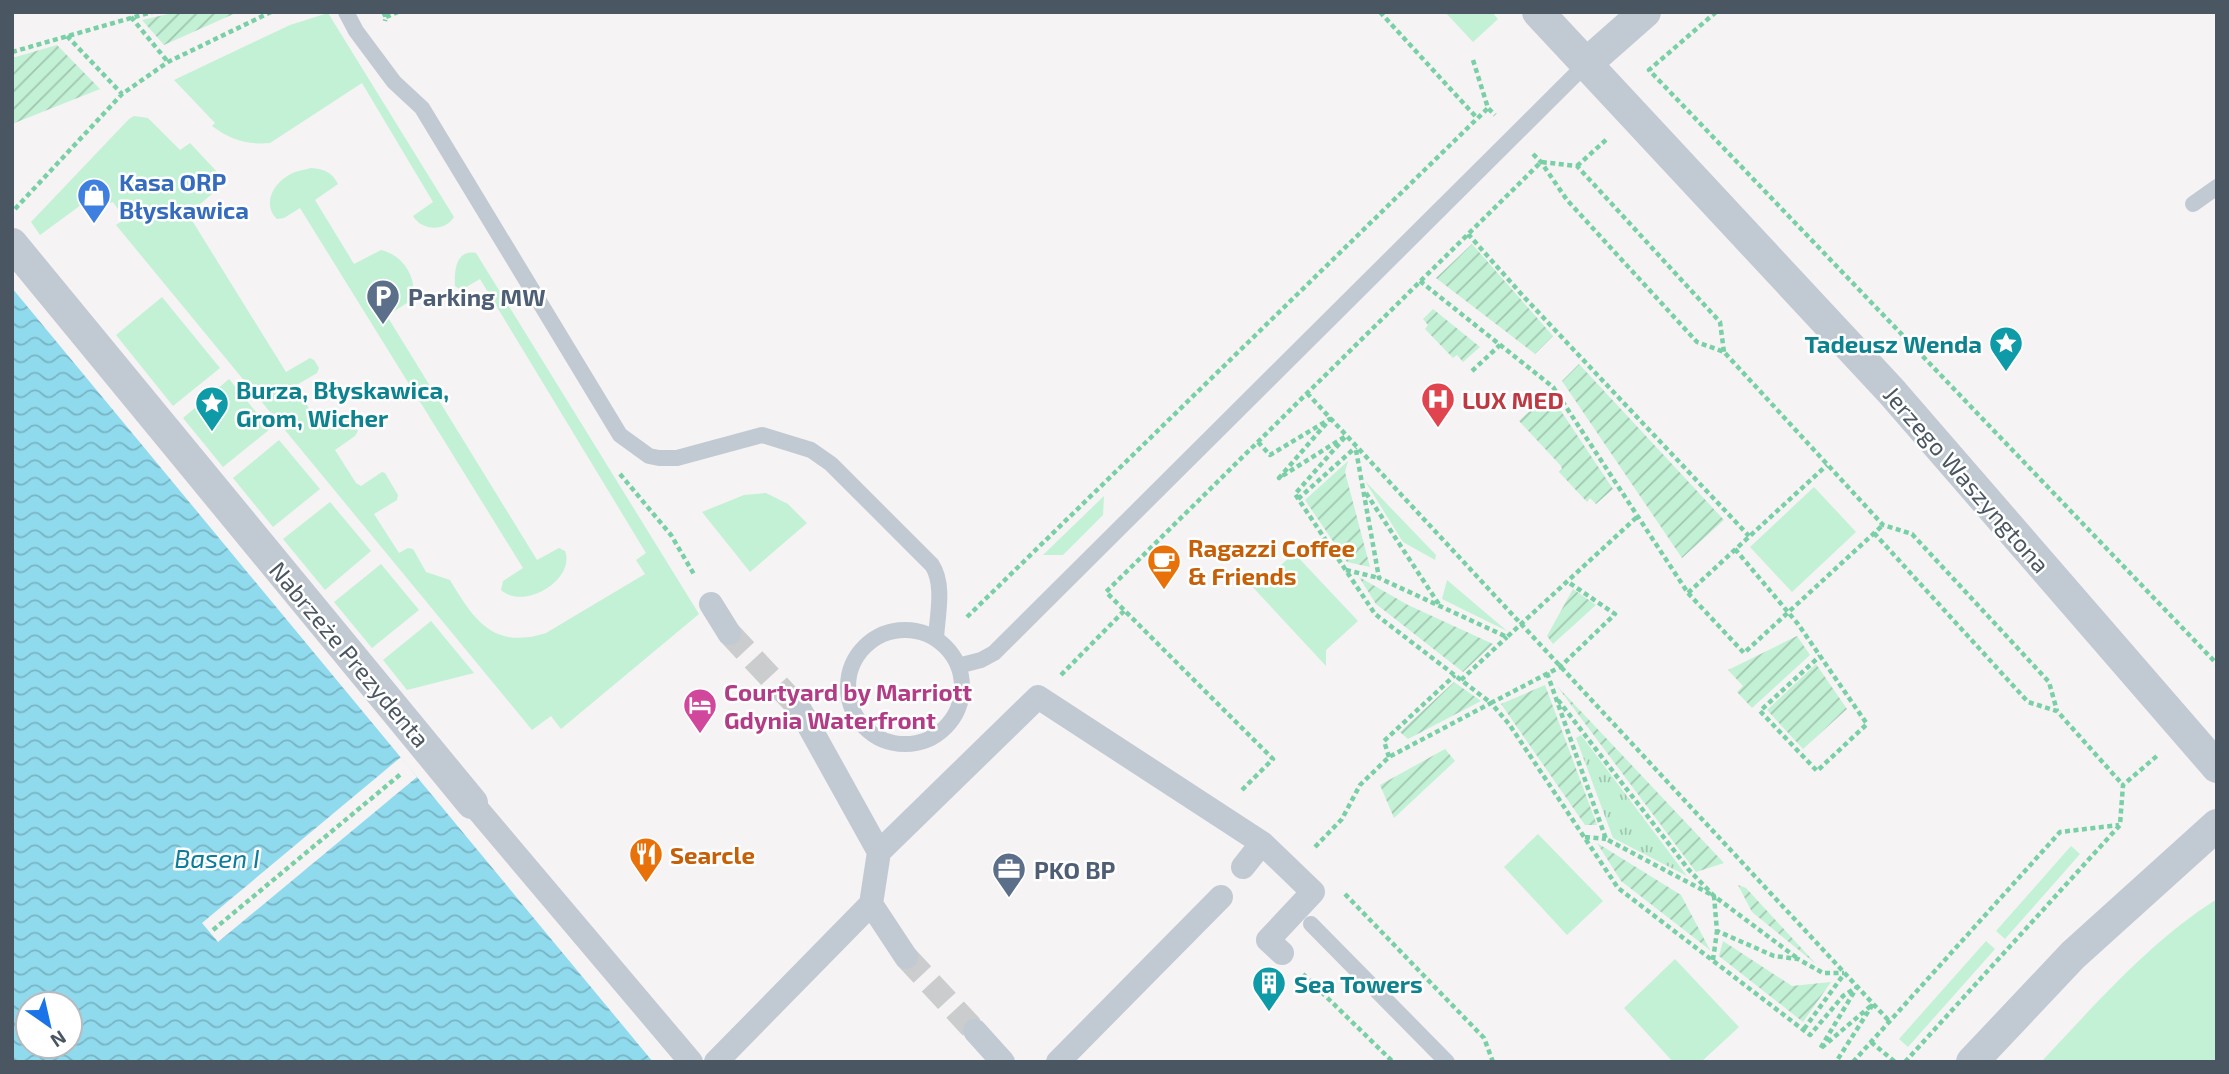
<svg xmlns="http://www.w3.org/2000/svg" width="2229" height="1074" font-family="'Exo 2',sans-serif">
<defs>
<pattern id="park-tufts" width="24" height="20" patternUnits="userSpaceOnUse" patternTransform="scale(1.75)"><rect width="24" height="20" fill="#c3f1d5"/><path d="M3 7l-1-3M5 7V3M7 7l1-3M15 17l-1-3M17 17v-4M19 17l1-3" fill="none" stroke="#a0c6b0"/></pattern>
<pattern id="garden-furrows" width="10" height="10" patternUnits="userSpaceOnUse" patternTransform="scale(1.75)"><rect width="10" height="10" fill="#c3f1d5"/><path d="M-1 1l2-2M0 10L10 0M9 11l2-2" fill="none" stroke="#a0c6b0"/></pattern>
<pattern id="water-waves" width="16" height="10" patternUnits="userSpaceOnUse" patternTransform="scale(1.75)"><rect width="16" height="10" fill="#90daee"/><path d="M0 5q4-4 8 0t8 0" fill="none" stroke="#78b4c4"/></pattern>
</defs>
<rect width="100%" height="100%" fill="#f5f3f3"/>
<!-- grass -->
<path fill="#c3f1d5" d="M1445,12H1492L1498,19L1473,42Z
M328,13L454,217C445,232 422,231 413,216L433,202L362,83L270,143C247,145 231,140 212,126L215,123L174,80L290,25Z
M134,116L148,118L180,150L190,143L218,173V189L188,214L286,372L310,358L314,360L319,368L317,373L295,386L320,426L341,413L347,414L358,431L355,436L335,450L356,483L361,486L382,472L385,473L398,495L397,500L374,514L399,553L408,548L413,549L426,572L450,580C474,620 493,650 546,633L645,574L636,560L646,553L480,279L461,290L455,286C454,271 456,249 476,253L699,614L561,729L551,716L532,730L116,225L125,219L113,202L110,203L100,191L40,235L31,222L129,119Z
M311,168C324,169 332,172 338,184L315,200L354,264L381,250C403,255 417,277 413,299L387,316L537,560L559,548L565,551C576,579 524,611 501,590L503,581L523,568L300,208L284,218L277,219C262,204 273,184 289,175C295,171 304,170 311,168Z
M162,297L220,368L173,406L116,335Z
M229,379L270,429L223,467L183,418Z
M279,440L320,489L273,527L233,478Z
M1365,481L1436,555L1435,560L1403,542Z
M1814,487L1856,532L1792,592L1750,547Z
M766,493L788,504L807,523L750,572L702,512L744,495Z
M1104,496L1103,515L1063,555H1043Z
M330,502L371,551L325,590L283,539Z
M1294,553L1358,621L1326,650V666L1248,582H1263Z
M381,564L419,610L372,648L334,602Z
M1447,580L1507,631L1442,599Z
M431,621L474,673L407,690L383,660Z
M1538,834L1603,901L1567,935L1504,867Z
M2071,846L2080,854L2005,939L1996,931Z
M2217,899V1062H2041C2096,1004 2149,942 2217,899Z
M1986,941L1995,949L1908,1047L1899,1039Z
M1675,959L1739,1027L1701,1062H1673L1624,1008Z"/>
<!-- park -->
<path fill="url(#park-tufts)" d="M1581,735L1687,876L1613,838L1576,738Z"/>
<!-- garden -->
<path fill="url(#garden-furrows)" d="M177,12H238L164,45L142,20Z
M57,45L100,89L12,124V58Z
M1472,244L1553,336L1535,354L1436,278Z
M1433,309L1480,347L1463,362L1457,355L1453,358L1425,329L1428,325L1423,319Z
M1579,364L1724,520L1682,558L1562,381Z
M1544,397L1559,408L1613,489L1596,504L1590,498L1587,502L1559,472L1562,469L1561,466L1519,421Z
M1348,461L1345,472L1370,567L1347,562L1305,500Z
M1359,577L1408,605L1493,644L1463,672L1376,604Z
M1573,589L1596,605L1553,644L1547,636Z
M1797,636L1810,655L1752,708L1737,692L1743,686L1728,670Z
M1816,664L1847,709L1803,749L1767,710Z
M1454,682L1481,701L1408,739L1400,732Z
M1545,685L1597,825H1585L1501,704Z
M1557,686L1724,863L1696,872Z
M1445,749L1455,761L1394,818L1380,785Z
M1597,843L1681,895L1710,950L1621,881Z
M1738,885L1746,888L1816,964L1752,912Z
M1723,941L1792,986L1831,982L1803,1022L1719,956Z"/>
<!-- water -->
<path fill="url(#water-waves)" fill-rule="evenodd" d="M12,288L653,1062H12ZM28,1004H70V1046H28Z"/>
<!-- pier -->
<path fill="#f5f3f3" d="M401,757L417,777L218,942L202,923Z"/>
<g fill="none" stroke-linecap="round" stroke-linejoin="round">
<!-- pedestrian-tunnel -->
<path stroke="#caccce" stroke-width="24" stroke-dasharray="24 12" stroke-linecap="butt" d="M729,633L799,708
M906,957L975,1031"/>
<!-- path -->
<path stroke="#7ad0a6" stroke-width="4.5" stroke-dasharray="5 3.5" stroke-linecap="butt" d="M383,12L386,17L385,21
M1380,12L1477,118
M1716,12L1649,70L2217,664
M131,17L168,62
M386,17L398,12
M67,36L122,94
M12,52L152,12
M1473,60L1488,108L1495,115
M1533,154L1541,162L1567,200L1697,342L1724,352L1883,525L1912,534L2049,682L2057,711
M1577,166L1607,139
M15,209L122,94L168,62L271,12
M1468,234L1524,297L1749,536
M1420,281L1553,387L1688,593L1827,465
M1472,371L1500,345
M1307,393L1890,1022
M1258,442L1270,455L1330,419L1279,478L1346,436L1295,494L1375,614L1491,703L1560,667L1615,614L1568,582
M1356,450L1379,578L1507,637L1638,516
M620,474L671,535L695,576
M1366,493L1440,606
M1298,499L1356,447
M1874,533L2028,702L2057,711L2123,785
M1735,549L1798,624L1867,724L1817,771L1760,711L1820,656
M1346,570L1379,578
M1688,593L1744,653L1883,525
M967,617L1488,108
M1547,673L1606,839L1714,896L1717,931L1774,956L1798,959L1823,973H1844
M1061,675L1124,611
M1461,680L1507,637
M1558,700L1689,870L1714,896L1797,958
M1389,757L1384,741L1455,675
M1242,790L1273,759L1106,592L1541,162L1577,166L1720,322L1724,352
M1585,837L1606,839
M1315,847L1342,819L1360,785L1389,757L1491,703L1509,724L1618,888L1810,1035L1843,996L1857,987L1820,1049L1873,1004L1836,1062
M1345,894L1484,1038L1493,1062
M213,930L402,773
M1713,960L1717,931
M1303,974L1393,1062
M1804,1029L1844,974
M1871,1042L1895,1062
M1853,1062L2060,832L2119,825
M1905,1062L2120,825L2123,785L2158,755"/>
<!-- service -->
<path stroke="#c1cad2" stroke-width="16" d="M346,12L356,31L394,82L422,108L620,435L649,456L659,458H677L762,435L811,450L831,464L932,565C945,585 937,616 936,639
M2193,204L2217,187
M848 687a57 57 0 1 1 114 0a57 57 0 1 1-114 0Z
M958,666L981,660L994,653L1586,64
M1311,924L1447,1062"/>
<!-- pedestrian -->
<path stroke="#c1cad2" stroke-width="24" d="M711,604L729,633
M799,708L879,852
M472,803L691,1062
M1243,867L1262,843
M871,904L906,957
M975,1031L1003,1062
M716,1062L871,904L879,852L1038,697L1262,843L1313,892L1268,940L1282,953
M1058,1062L1221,897"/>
<!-- minor -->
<path stroke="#c1cad2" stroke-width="32" d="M1538,12L1891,391L2217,767
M1586,64L1645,12
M12,244L472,803
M1972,1062L2073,955L2217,825"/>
</g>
<!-- icons -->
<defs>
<g id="shop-pin" transform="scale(1.75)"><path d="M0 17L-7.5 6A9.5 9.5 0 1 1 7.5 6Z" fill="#3f7fe0" stroke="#fff"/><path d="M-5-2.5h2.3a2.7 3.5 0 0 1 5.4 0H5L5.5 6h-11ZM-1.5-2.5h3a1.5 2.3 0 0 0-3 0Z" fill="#fff"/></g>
<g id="parking-pin" transform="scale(1.75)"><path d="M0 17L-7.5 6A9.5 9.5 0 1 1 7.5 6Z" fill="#5c6f8a" stroke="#fff"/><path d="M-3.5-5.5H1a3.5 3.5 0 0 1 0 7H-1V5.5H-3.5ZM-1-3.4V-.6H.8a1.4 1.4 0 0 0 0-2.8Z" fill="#fff"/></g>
<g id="sight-pin" transform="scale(1.75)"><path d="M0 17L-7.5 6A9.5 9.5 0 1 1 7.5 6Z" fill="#0f9aa8" stroke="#fff"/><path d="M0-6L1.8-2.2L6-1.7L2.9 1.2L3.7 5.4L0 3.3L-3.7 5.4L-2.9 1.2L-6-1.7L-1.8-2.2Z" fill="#fff"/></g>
<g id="hospital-pin" transform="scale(1.75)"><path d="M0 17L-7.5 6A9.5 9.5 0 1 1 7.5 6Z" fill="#e0444e" stroke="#fff"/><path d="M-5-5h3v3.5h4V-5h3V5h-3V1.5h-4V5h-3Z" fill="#fff"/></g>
<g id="cafe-pin" transform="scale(1.75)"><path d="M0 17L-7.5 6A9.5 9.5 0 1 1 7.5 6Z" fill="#e8710a" stroke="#fff"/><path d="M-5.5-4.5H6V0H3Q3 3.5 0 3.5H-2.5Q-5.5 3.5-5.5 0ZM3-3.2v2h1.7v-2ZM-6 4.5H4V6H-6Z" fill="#fff"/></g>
<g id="hotel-pin" transform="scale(1.75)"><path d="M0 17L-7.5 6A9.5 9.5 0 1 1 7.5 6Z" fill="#d1479c" stroke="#fff"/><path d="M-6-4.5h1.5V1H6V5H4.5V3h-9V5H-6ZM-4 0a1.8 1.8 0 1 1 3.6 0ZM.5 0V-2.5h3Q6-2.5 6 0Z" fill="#fff"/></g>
<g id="restaurant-pin" transform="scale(1.75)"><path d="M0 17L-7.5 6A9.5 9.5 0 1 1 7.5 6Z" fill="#e8710a" stroke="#fff"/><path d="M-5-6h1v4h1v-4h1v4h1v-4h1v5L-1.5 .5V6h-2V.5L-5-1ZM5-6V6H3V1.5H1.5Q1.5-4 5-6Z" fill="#fff"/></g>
<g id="office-pin" transform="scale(1.75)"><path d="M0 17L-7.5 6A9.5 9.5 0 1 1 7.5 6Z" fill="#5c6f8a" stroke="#fff"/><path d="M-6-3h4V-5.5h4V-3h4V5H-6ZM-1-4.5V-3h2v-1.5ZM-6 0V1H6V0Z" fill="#fff"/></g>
<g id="building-pin" transform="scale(1.75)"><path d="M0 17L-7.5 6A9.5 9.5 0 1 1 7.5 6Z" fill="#0f9aa8" stroke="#fff"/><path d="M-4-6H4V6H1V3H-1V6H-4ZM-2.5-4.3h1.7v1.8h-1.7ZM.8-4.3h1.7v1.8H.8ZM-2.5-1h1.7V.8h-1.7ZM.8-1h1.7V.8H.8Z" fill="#fff"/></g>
</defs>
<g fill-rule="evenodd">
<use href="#shop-pin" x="94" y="195"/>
<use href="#parking-pin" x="383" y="296"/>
<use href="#sight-pin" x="2006" y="343"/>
<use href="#hospital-pin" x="1438" y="399"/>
<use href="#sight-pin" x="212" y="403"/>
<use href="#cafe-pin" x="1164" y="561"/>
<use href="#hotel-pin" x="700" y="705"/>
<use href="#restaurant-pin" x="646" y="854"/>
<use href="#office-pin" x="1009" y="869"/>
<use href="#building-pin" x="1269" y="983"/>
</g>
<g text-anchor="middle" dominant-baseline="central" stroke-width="5" stroke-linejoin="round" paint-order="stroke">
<!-- shop labels -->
<g font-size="24" font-weight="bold" fill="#366cbe" stroke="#fff" text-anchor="start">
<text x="119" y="181">Kasa ORP<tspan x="119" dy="28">Błyskawica</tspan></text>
</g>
<!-- service labels -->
<g font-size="24" font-weight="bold" fill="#4e5e75" stroke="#fff" text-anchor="start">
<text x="408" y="296">Parking MW</text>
<text x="1034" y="869">PKO BP</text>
</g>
<!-- culture labels -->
<g font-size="24" font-weight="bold" fill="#0d838f" stroke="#fff" text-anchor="start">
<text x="1982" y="343" text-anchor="end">Tadeusz Wenda</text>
<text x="236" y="389">Burza, Błyskawica,<tspan x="236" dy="28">Grom, Wicher</tspan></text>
<text x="1294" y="983">Sea Towers</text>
</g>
<!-- health labels -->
<g font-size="24" font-weight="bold" fill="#be3a42" stroke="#fff" text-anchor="start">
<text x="1462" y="399">LUX MED</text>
</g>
<!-- street labels -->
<g font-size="24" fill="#4a5661" stroke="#fff">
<text transform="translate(1967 479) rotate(49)">Jerzego Waszyngtona</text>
<text transform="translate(350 654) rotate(50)">Nabrzeże Prezydenta</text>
</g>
<!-- food labels -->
<g font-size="24" font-weight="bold" fill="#c56008" stroke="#fff" text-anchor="start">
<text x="1188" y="547">Ragazzi Coffee<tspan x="1188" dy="28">&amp; Friends</tspan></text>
<text x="670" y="854">Searcle</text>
</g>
<!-- hotel labels -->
<g font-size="24" font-weight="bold" fill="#b23c85" stroke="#fff" text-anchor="start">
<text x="724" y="691">Courtyard by Marriott<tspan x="724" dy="28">Gdynia Waterfront</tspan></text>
</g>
<!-- water labels -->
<g font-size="26" font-style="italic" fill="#0c7c9b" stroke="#fff">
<text x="217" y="857">Basen I</text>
</g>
</g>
<!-- border -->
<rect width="2229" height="1074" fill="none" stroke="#4a5661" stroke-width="28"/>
<!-- north arrow -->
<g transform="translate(49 1025) rotate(146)"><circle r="33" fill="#ffffff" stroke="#b7bbc0" stroke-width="2"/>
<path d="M0-5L12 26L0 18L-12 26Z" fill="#1a73e8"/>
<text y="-10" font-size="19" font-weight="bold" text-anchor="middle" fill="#4a5661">N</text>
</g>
</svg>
